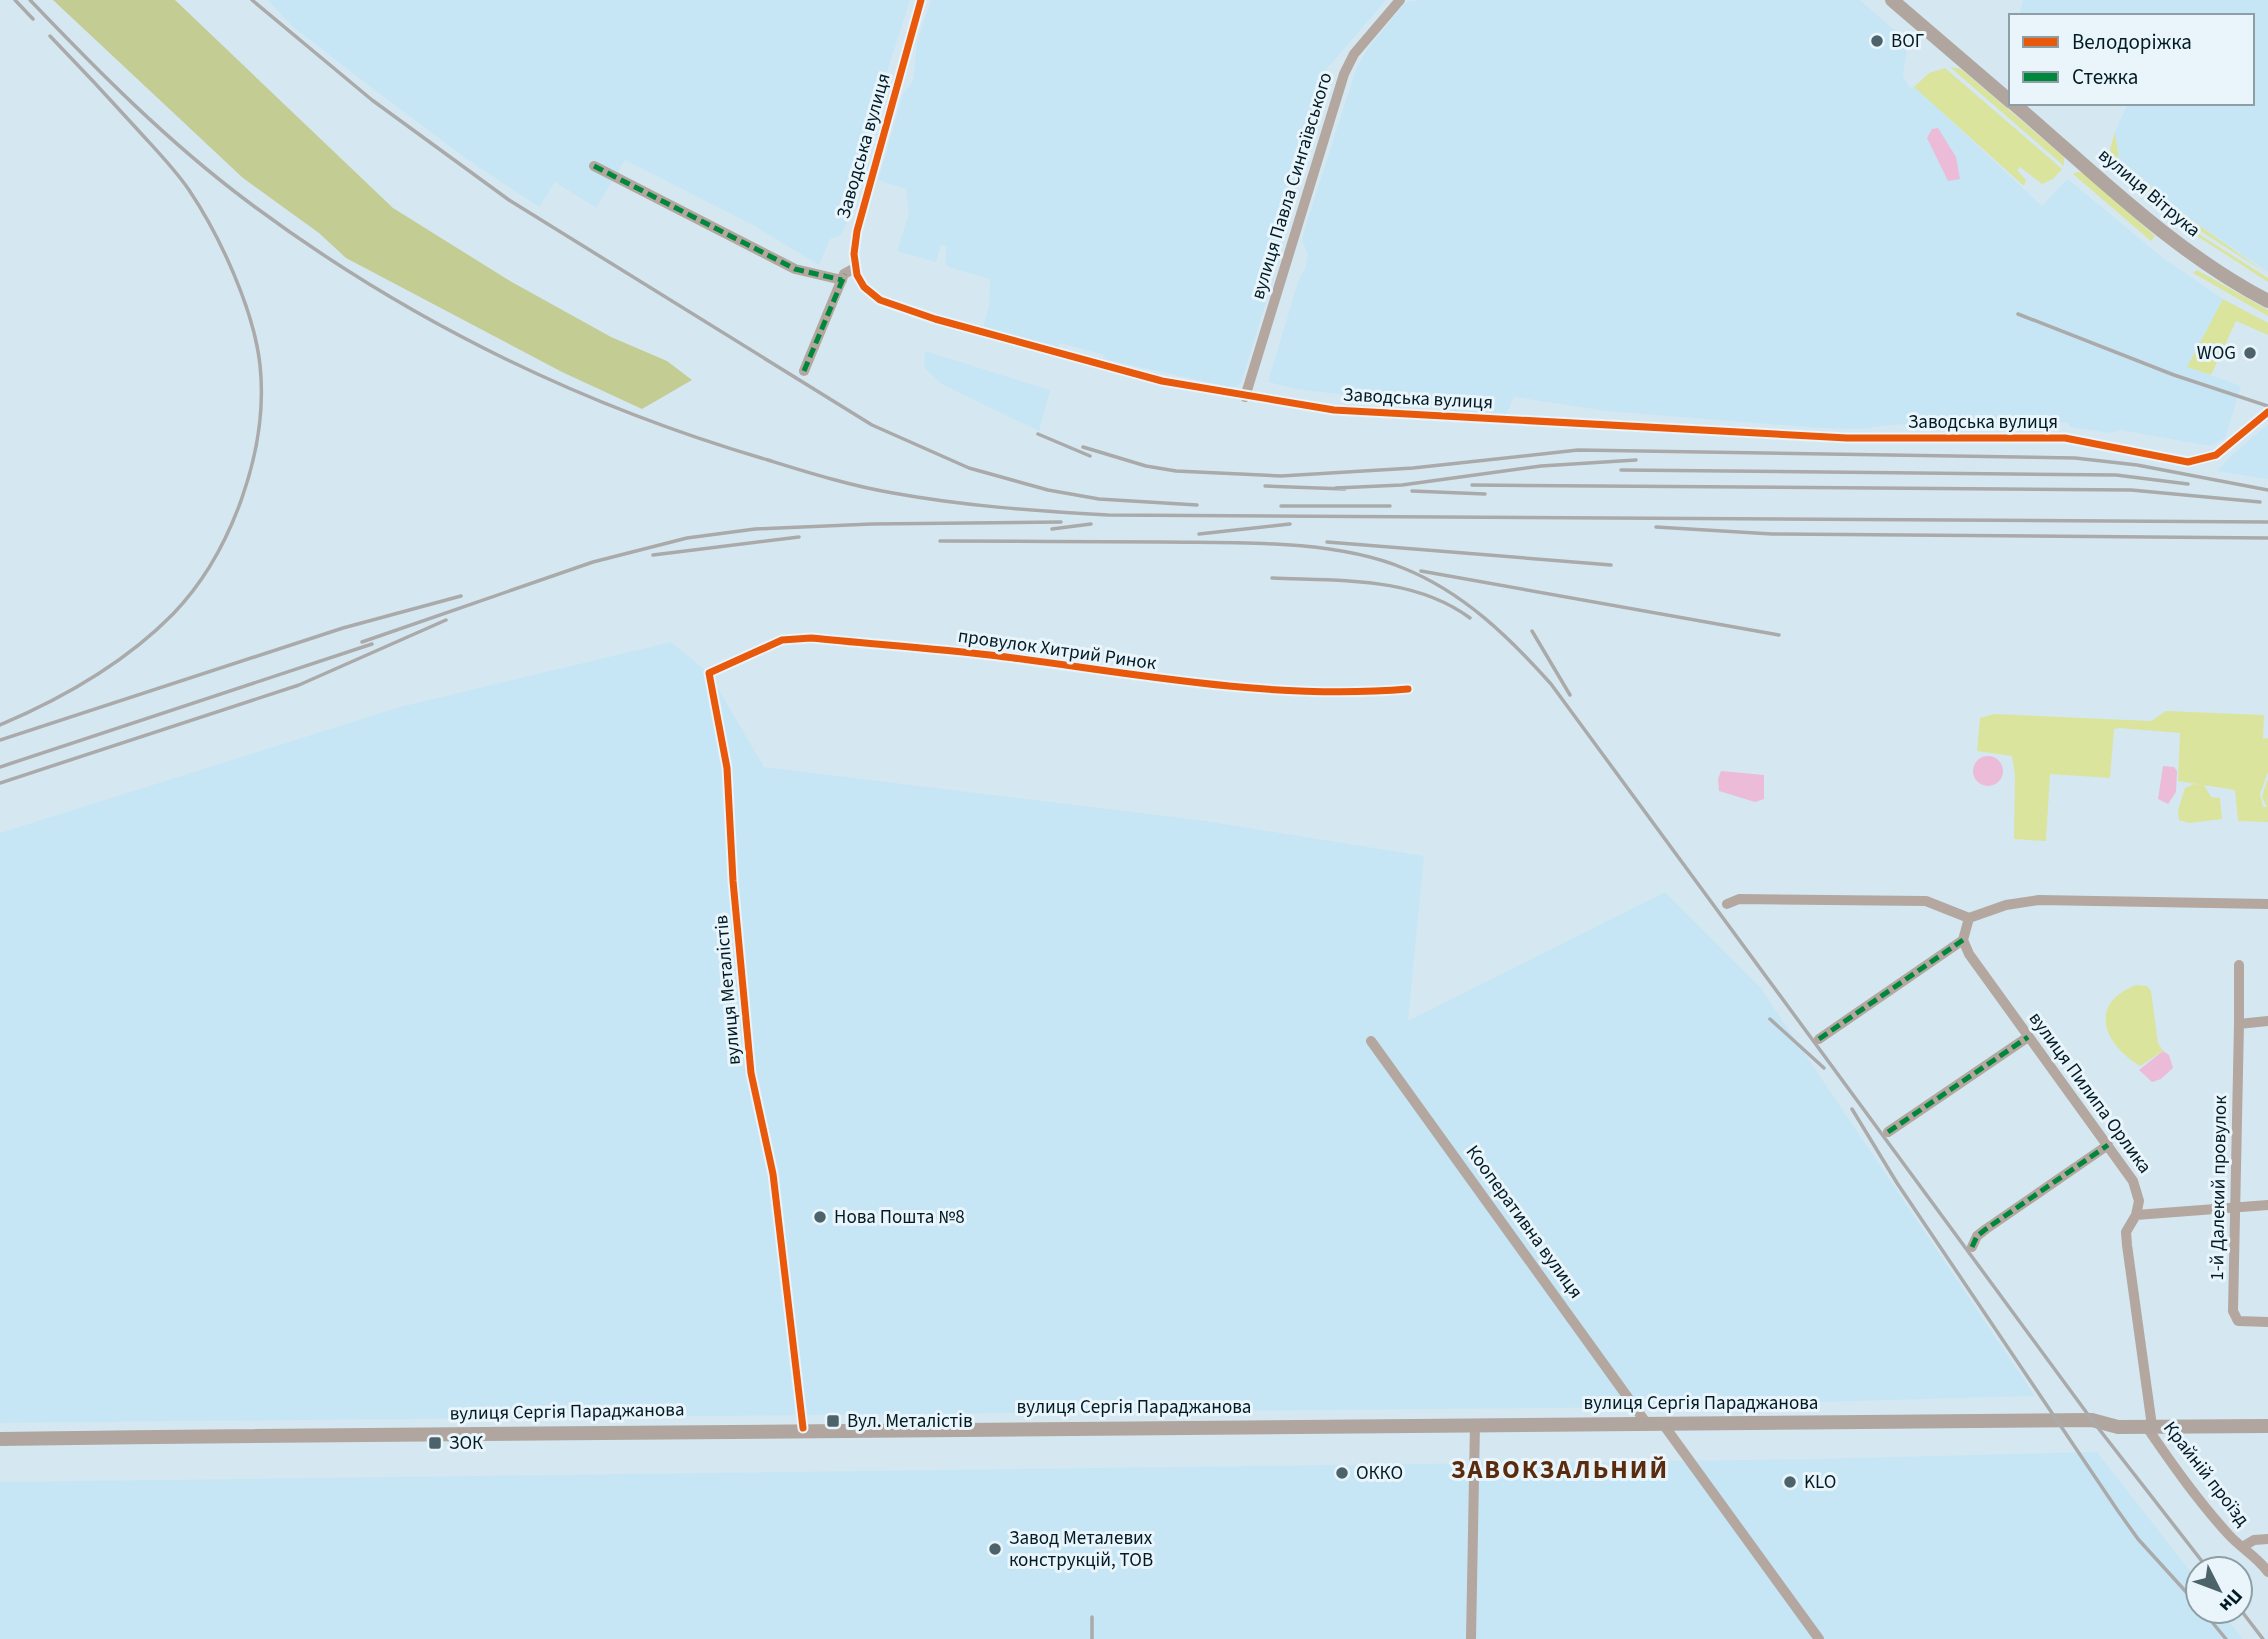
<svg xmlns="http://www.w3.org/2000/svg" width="2268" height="1639" font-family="'Source Sans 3',sans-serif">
<rect width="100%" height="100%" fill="#d5e8f1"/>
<!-- built -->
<path fill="#c7e6f5" d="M268,0H910L887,72L848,220L841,235L830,239L819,265L751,224L625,160L596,208L555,182L539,207L464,157L355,75L291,25Z
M931,0H1386L1325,71L1328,79L1297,186L1292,187L1285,207L1288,210L1282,229L1286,234L1274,270L1275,274L1241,383L1234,388L1103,359L1104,355L1060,343L1058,349L983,328L989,306L990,279L948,267L945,260L947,247L941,245L936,262L897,251L909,213L906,189L878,180L903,94L913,81L917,42Z
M1421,0H1860L1908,42L1903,76L1910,88L1914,87L1928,99L2042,206L2066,180H2069L2163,258L2223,299L2188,367L2241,386L2225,438L2210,446L2120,430L2110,433L2070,427L2068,423L1991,420L1890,425L1860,429L1818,428L1606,411L1514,397L1506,415L1440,413V406L1295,389L1268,382L1298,282L1306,266L1308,254L1302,241L1304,231L1356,69L1368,48L1406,2Z
M2023,0H2268V272L2190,219L2119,159L2115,132L2128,103H2252V16H2019Z
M925,351L1050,390L1039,431L943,385L924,368Z
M2268,424V479L2217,471L2230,457Z
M671,642L709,673L764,767L1199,820L1424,856L1408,1021L1665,892L1760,987L2035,1396L1642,1407L0,1423V833L400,707Z
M2097,1452L2198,1581V1611H2221L2243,1639H0V1482L1810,1459Z"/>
<!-- green -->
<path fill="#dae49d" d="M1950,67L1961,69L2064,157V166Z
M1945,68L2062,169L2053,179L2042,184L2020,167L2017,170L2026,180L2024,186L1914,87L1929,73Z
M2115,132L2119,160L2190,219L2268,274L2188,223L2114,160L2110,149Z
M2077,172L2083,173L2155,236L2151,241L2073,174Z
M2140,190L2186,226L2268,278V282L2171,219Z
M2197,270L2268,310V316L2193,273Z
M2223,299L2268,323V335L2236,321L2211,375L2187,367Z
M2166,711L2264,715L2263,739L2268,738V772L2260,794L2263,807H2267L2262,797L2268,778V822L2238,821L2235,790L2178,781L2180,733L2120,728L2114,729L2110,778L2050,774L2046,841L2014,839L2015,775L2012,756L1977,751L1980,718L1994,714L2151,721Z
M2194,784L2204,785L2211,797L2220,798L2222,819L2189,823L2179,820L2178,810L2185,788Z
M2136,985L2147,986L2151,991L2158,1043L2163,1051L2140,1066C2105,1045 2086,1005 2136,985Z"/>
<!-- forest -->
<path fill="#c3cc92" d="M53,0H175L393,208L510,281L611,337L667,361L692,380L642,409L562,372L346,258L319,233L243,178Z"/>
<!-- water -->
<path fill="#ebbbd7" d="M1938,128L1956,157L1960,179L1948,181L1927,138L1932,129Z
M1973 771a15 15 0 1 1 30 0a15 15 0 1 1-30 0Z
M2163,766L2174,767L2177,771L2176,792L2168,804L2158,799Z
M1721,771L1764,775V799L1755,802L1719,791L1718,779Z
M2163,1051L2169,1055L2173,1068L2161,1079L2152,1082L2139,1070Z"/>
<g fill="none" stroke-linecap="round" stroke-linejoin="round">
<!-- minor -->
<path stroke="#b4a7a0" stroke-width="10" d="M921,0L857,231L854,254L857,275L864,287L880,300L935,319L1162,381L1334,410L1847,438H2065L2188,462L2216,455L2268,412
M594,166L795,269L842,280
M804,371L844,274L855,268
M1245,397L1344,74L1354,54L1400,0
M1727,904L1739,899L1926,901L1969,918L2006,905L2039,900L2268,904
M1969,918L1963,940L1969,954L2133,1181L2139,1201L2136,1215L2268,1205
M2268,1021L2239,1024L2233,1311L2238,1321L2268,1322
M2239,1024V965
M1819,1039L1963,940
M1371,1041L1647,1424
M1888,1132L2028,1037
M2136,1215L2126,1232L2127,1245L2152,1426
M1972,1247L1977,1236L1986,1229L2108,1145
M1663,1424L1819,1639
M2146,1426C2172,1464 2198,1501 2229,1535C2241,1548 2257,1557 2268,1572
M803,1428L773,1174L751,1073L733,881L727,768L709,673L782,640L811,638C871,644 931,648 990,655C1129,672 1268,701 1408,689
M2244,1546L2254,1540L2268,1539
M1471,1639L1475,1424"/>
<!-- secondary -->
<path stroke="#b0a69f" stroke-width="14" d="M1892,0L2011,102
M2013,103C2095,173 2172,251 2268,301
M0,1439C697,1429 1394,1424 2092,1420L2118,1427L2268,1426"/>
<!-- rail -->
<path stroke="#aaa" stroke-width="3.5" d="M15,0L33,19
M30,0C98,71 167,141 247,201C403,318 580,405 768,460C810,473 851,486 893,493C964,506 1036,511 1108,515L2268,522
M252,0L372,100L509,200L872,425L969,468L1048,490L1099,499L1197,505
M2018,314L2174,375L2268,406
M1038,434L1090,456
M1083,447L1146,466L1176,471L1281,476L1413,468L1578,450L2075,458L2137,465L2268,490
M1621,470L2116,475L2188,484
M1472,485L2131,490L2260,502
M1265,486L1345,489
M1336,488L1402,485L1541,466L1636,460
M1412,491L1485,494
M1281,506H1390
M1656,527L1772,534L2268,538
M1052,529L1091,524
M1199,534L1290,524
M940,541C1014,541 1088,542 1162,542C1237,543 1333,539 1403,568C1463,592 1509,637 1551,684L2092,1420L2208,1569
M1327,542L1611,565
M653,555L799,537
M1421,571L1779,635
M1272,578C1339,581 1413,576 1470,618
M1532,631L1570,695
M362,642L593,562L687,538L755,529L872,524L1061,522
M0,725C61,699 126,662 173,614C231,554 269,450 260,365C254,310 220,236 189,190C174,168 155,149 137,129C109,98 80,67 50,36
M0,740L343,628L461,596
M0,767L372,644
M0,783L299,685L446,620
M1770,1019L1824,1068
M1852,1109L1897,1183L2118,1511L2138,1539L2198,1605
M2240,1609L2263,1639
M2203,1611L2226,1639
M1092,1617V1639"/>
<!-- quiet -->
<path stroke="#00873e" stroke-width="5" stroke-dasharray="10 5" stroke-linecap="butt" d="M594,166L795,269L842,280
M804,371L845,274
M1819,1039L1963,940
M1888,1132L2028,1037
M1972,1247L1977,1236L1986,1229L2108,1145"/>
<!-- cycleway casing -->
<g stroke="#e9f5fb" stroke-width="11">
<path id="cycleway" d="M921,0L857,231L854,254L857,275L864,287L880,300L935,319L1162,381L1334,410L1847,438H2065L2188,462L2216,455L2268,412
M803,1428L773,1174L751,1073L733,881L727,768L709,673L782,640L811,638C871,644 931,648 990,655C1129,672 1268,701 1408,689"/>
</g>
<!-- cycleway -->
<use href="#cycleway" stroke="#e8590c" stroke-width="7"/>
</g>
<!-- markers -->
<g fill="#4c636c" stroke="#e9f5fb" stroke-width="2.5">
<circle cx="1877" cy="41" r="7"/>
<circle cx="2250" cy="353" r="7"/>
<circle cx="820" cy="1217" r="7"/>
<rect x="826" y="1414" width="14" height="14" rx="3.5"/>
<rect x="428" y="1436" width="14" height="14" rx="3.5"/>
<circle cx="1342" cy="1473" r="7"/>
<circle cx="1790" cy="1482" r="7"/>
<circle cx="995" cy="1549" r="7"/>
</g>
<g text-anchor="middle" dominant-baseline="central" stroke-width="6" stroke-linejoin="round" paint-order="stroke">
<!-- poi labels -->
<g font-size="19" fill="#021b25" stroke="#e9f5fb" text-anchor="start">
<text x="1891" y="41">ВОГ</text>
<text x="2236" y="353" text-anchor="end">WOG</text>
<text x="834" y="1217">Нова Пошта №8</text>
<text x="847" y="1421">Вул. Металістів</text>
<text x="449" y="1443">ЗОК</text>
<text x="1356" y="1473">ОККО</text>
<text x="1804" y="1482">KLO</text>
<text x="1009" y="1538">Завод Металевих<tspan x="1009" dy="22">конструкцій, ТОВ</tspan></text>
</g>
<!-- street labels -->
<g font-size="19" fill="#021b25" stroke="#e9f5fb">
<text transform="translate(864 146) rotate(-74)">Заводська вулиця</text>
<text transform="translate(1292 186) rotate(-73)">вулиця Павла Сингаївського</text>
<text transform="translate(2149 193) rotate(40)">вулиця Вітрука</text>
<text transform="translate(1418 399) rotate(3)">Заводська вулиця</text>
<text x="1983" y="422">Заводська вулиця</text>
<text transform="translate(1057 650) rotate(8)">провулок Хитрий Ринок</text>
<text transform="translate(728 990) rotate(-95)">вулиця Металістів</text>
<text transform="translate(2090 1093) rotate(54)">вулиця Пилипа Орлика</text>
<text transform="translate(2219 1188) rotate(-89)">1-й Далекий провулок</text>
<text transform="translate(1524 1222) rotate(54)">Кооперативна вулиця</text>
<text x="1701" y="1403">вулиця Сергія Параджанова</text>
<text x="1134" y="1407">вулиця Сергія Параджанова</text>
<text transform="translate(567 1412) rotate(-1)">вулиця Сергія Параджанова</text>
<text transform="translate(2206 1474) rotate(52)">Крайній проїзд</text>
</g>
<!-- district labels -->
<g font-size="26" font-weight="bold" letter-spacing="2" fill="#5a2b0d" stroke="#e9f5fb">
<text x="1560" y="1469">ЗАВОКЗАЛЬНИЙ</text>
</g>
</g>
<!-- legend -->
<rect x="2009" y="14" width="245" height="91" fill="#e9f5fb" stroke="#8d9ea5" stroke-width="2"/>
<rect x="2023" y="37" width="35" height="10" fill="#e8590c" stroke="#8d9ea5" stroke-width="2"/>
<text x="2072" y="49" font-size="21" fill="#021b25">Велодоріжка</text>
<rect x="2023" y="72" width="35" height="10" fill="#00873e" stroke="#8d9ea5" stroke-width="2"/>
<text x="2072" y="84" font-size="21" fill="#021b25">Стежка</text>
<!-- north arrow -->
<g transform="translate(2219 1590) rotate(132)"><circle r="33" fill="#e9f5fb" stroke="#8d9ea5" stroke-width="2"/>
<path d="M0-5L12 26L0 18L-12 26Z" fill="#4c636c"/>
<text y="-10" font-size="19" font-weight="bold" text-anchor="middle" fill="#021b25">Пн</text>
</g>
</svg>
